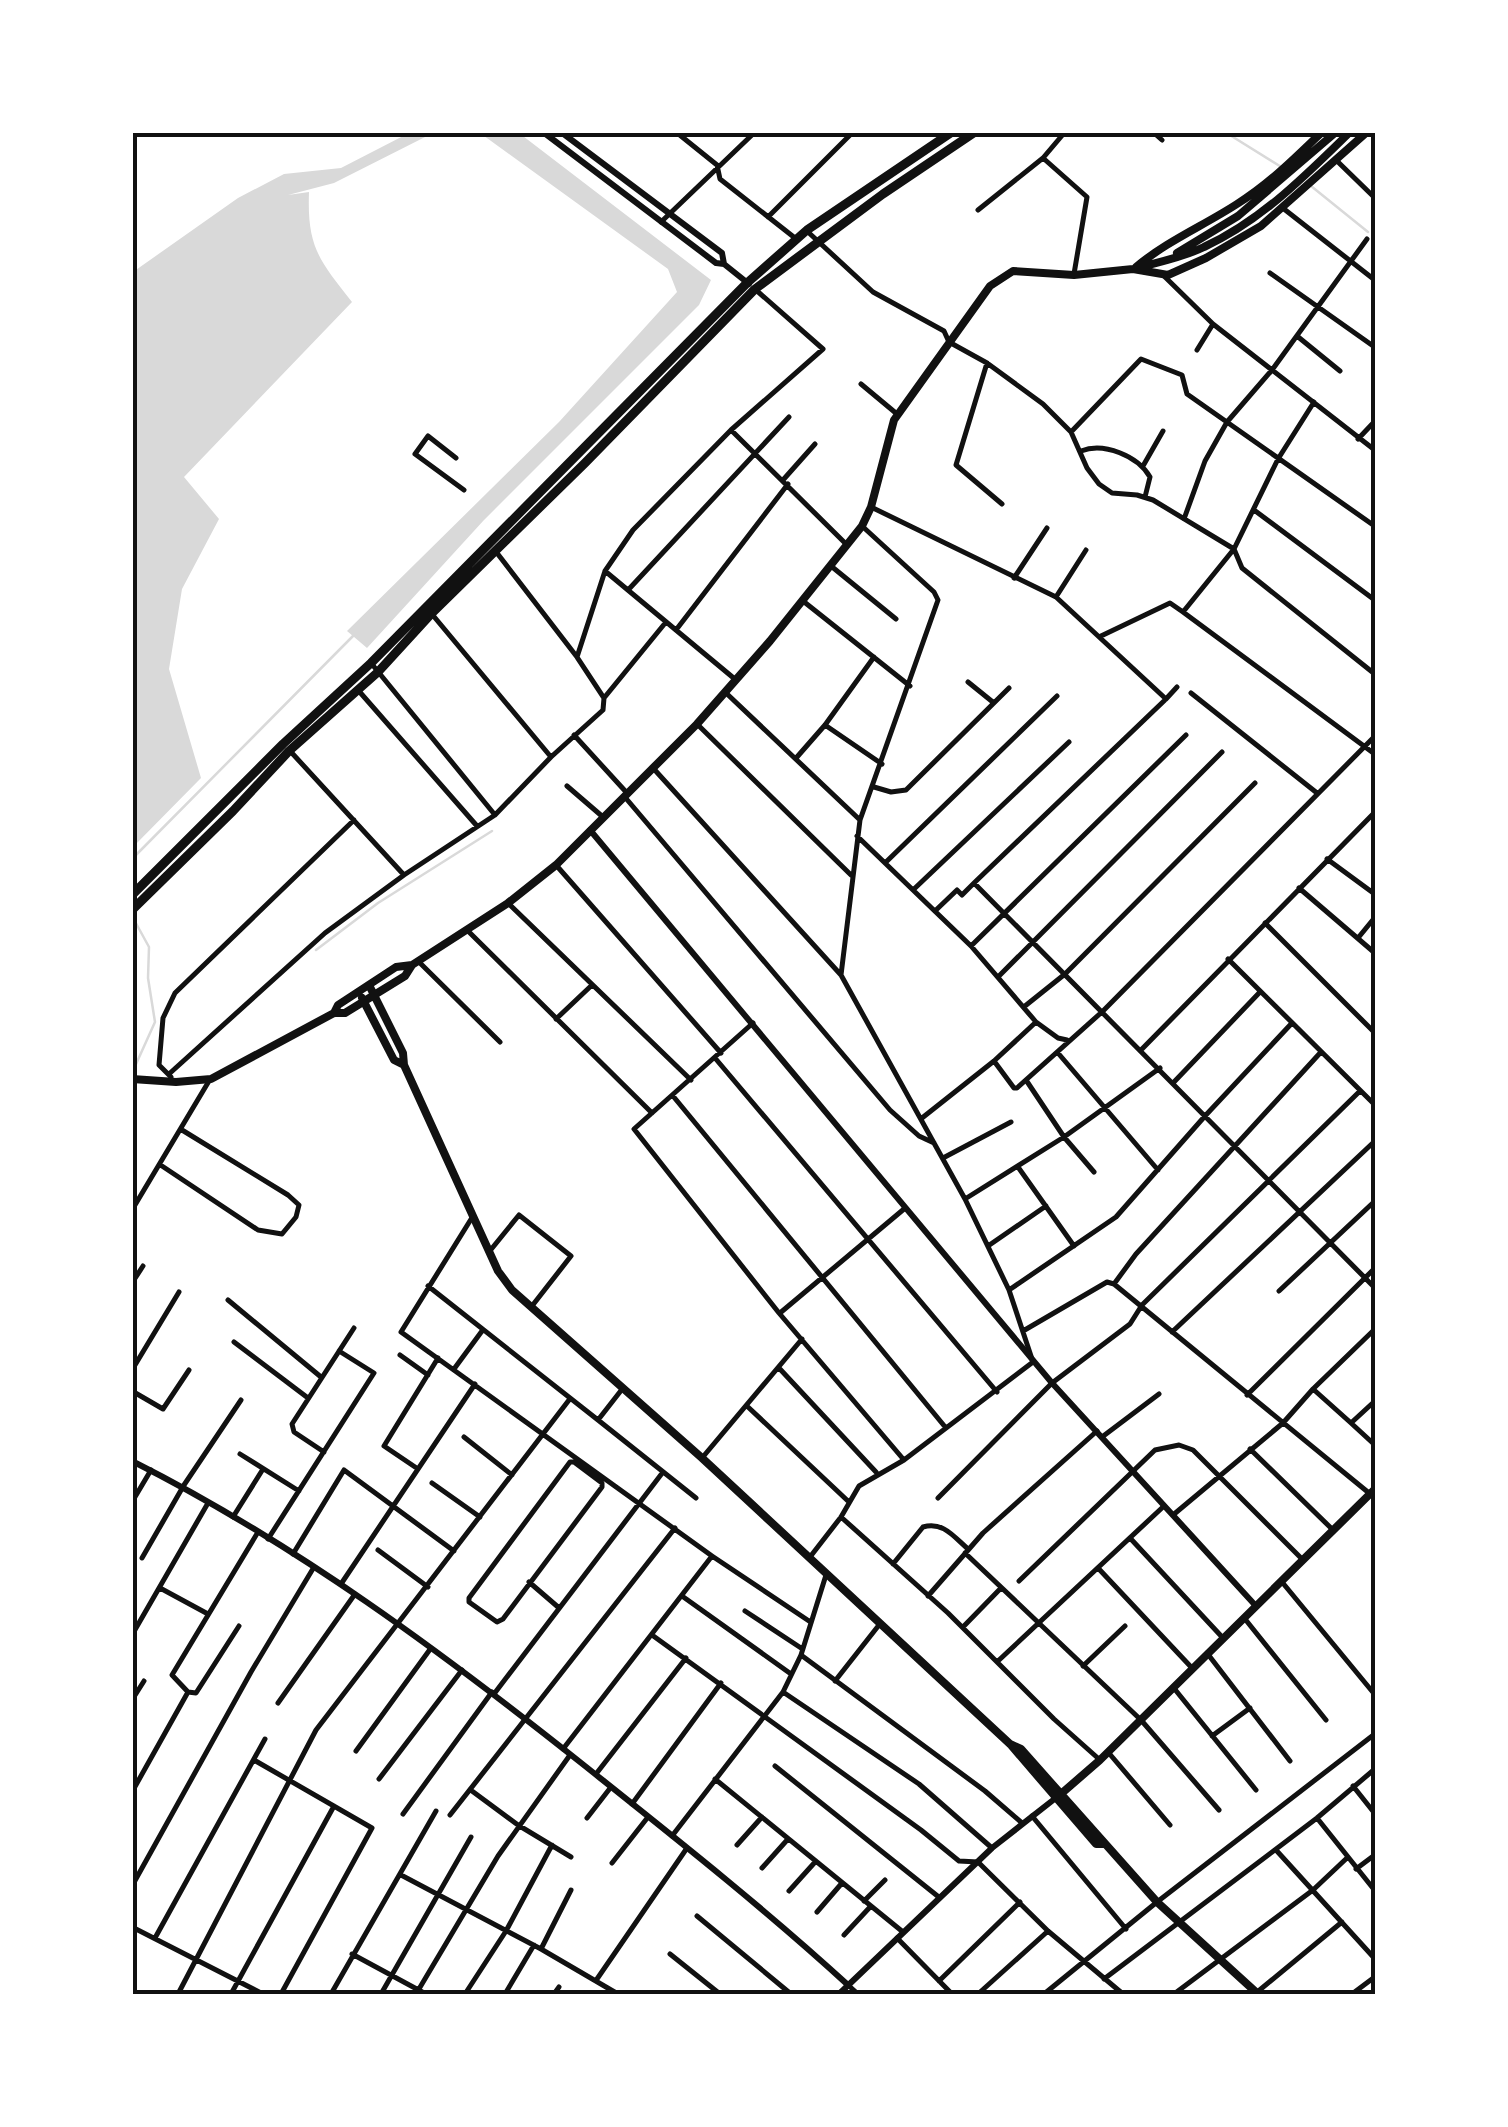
<svg xmlns="http://www.w3.org/2000/svg" width="1508" height="2127" font-family="'IBM Plex Sans',sans-serif">
<rect width="100%" height="100%" fill="#fff"/>
<!-- water -->
<path fill="#d9d9d9" d="M409,133H433L334,183L288,195L309,192C307,247 319,260 352,302L184,477L219,519L182,589L169,669L201,778L133,847V272L238,198L284,174L341,168Z
M480,133H519L711,280L699,305L484,520L367,648L347,631L559,422L677,292L668,269Z"/>
<g fill="none" stroke-linecap="round" stroke-linejoin="round">
<!-- stream -->
<path stroke="#d9d9d9" stroke-width="2.5" d="M1225,132L1283,168
M1311,186L1368,232
M132,859L353,636
M132,916L149,947L148,978L155,1022L132,1073
M316,950L378,903L492,831
M132,1990L134,1994"/>
<!-- minor -->
<path stroke="#111" stroke-width="5" d="M676,132L717,165L720,179L795,238
M1153,132L1162,140
M1249,132H1253
M1043,158L1087,197L1074,274
M1337,161L1376,199
M1284,209L1376,281
M978,210L1043,158L1065,132
M768,217L853,132
M661,222L755,132
M808,232L873,292L944,331L949,342L987,363L1043,404L1071,432L1087,468L1099,484L1112,493L1137,495L1153,500L1234,549
M1270,273L1376,348
M1164,276L1213,324L1376,451
M1297,336L1340,371
M1197,350L1213,324
M987,363L956,465L1002,504
M861,384L897,414
M731,430L846,544
M1071,432L1141,359L1182,375L1187,394L1376,527
M1358,439L1376,420
M1081,451C1104,442 1138,456 1150,477L1145,497
M456,458L428,436L415,454L464,490
M1143,466L1163,431
M783,480L815,444
M871,507L1056,597L1166,699L974,883L962,895L957,890L935,911
M1254,510L1376,601
M1184,519L1205,461L1227,422L1272,370L1367,239
M1234,549L1242,568L1376,675
M831,566L896,619
M605,571L736,680
M1014,578L1047,528
M629,589L789,417
M1056,597L1086,550
M803,601L910,686
M1183,612L1376,755
M431,613L551,757
M676,630L788,484
M1101,636L1170,603L1183,612L1234,549L1278,459L1314,402
M577,657L605,571L633,530L731,430L823,349L756,290
M371,663L495,815
M968,682L994,703
M358,690L477,826
M725,692L860,820
M1191,693L1317,793
M604,698L666,622
M1166,699L1177,687
M697,724L851,875
M825,725L882,764
M574,735L627,793
M291,752L404,875
M797,757L825,725L874,657
M653,768L841,975L965,1199L1009,1290L1033,1362L904,1460L859,1486L841,1517L810,1557
M567,786L603,817
M874,787L891,792L906,790L1009,688
M624,796L890,1110L919,1136L934,1143
M857,836L971,946L1036,1022
M1327,859L1376,895
M885,863L1057,696
M556,865L721,1053
M974,883L1376,1289
M1299,888L1376,954
M913,890L1069,742
M508,903L691,1080
M1265,923L1376,1034
M467,930L652,1113
M1358,938L1376,916
M971,946L1186,735
M1228,959L1376,1106
M418,961L500,1042
M841,975L860,820L938,600L934,592L862,526
M999,976L1222,752
M1025,1006L1065,974L1255,783
M556,1019L592,985
M753,1023L634,1129L779,1313L904,1460
M1142,1049L1376,811
M1058,1053L1158,1170
M715,1058L997,1392
M994,1061L1014,1088H1017L1103,1011L1376,735
M169,1074L325,933L404,875L495,815L551,757L603,710L604,698L577,657L497,553
M171,1077L159,1065L163,1018L175,993L354,820
M1026,1080L1064,1137L1094,1172
M1174,1082L1260,992
M673,1096L946,1428
M922,1118L994,1061L1036,1022L1058,1038L1067,1040
M943,1158L1011,1122
M162,1166L258,1230L282,1234L296,1217L299,1205L288,1195L182,1130
M1018,1167L1074,1246
M965,1199L1064,1137L1160,1068
M132,1210L209,1081
M473,1216L401,1332L712,1556L809,1621
M988,1246L1046,1206
M489,1252L519,1215L571,1256L532,1306
M132,1283L143,1266
M1114,1284L1136,1254L1321,1052
M428,1286L598,1420L623,1388
M1009,1290L1116,1217L1205,1116L1292,1023
M1279,1291L1376,1200
M228,1300L321,1377
M780,1313L904,1209
M1023,1331L1107,1282L1114,1284L1369,1493
M1172,1332L1376,1140
M234,1342L308,1398
M400,1355L428,1375
M779,1368L876,1472
M454,1369L482,1331
M132,1370L179,1292
M1313,1389L1376,1328
M132,1391L163,1409L189,1370
M1247,1395L1376,1267
M1376,1400L1351,1423L1376,1446
M748,1407L849,1502
M598,1420L696,1498
M464,1437L512,1475
M1102,1437L1159,1394
M1250,1449L1333,1530
M324,1452L294,1432L292,1424L354,1328
M240,1454L299,1491
M702,1458L802,1339
M570,1462H574L602,1483V1487L503,1619L497,1622L469,1602V1598Z
M418,1469L384,1446L438,1358
M432,1483L480,1517
M938,1498L1052,1383L1130,1324L1142,1305L1360,1091
M132,1502L151,1470
M1173,1515L1283,1423L1313,1389L1351,1423
M233,1517L263,1469
M841,1517L948,1613L1054,1719L1100,1760
M1130,1538L1223,1638
M268,1539L374,1373L339,1351
M378,1550L428,1587
M965,1553L1141,1720L1219,1810
M293,1554L344,1470L454,1551
M142,1558L184,1485L241,1400
M893,1564L923,1527C943,1521 954,1537 968,1549
M1098,1568L1192,1668
M1019,1581L1155,1450L1179,1445L1193,1450L1302,1559
M529,1582L558,1607
M1282,1582L1376,1696
M341,1584L475,1384
M160,1588L208,1614
M682,1596L791,1674
M928,1596L983,1533L1097,1431
M745,1611L801,1648
M1245,1619L1326,1720
M963,1627L1001,1588
M132,1635L208,1503
M652,1635L921,1830L959,1861L978,1862L1048,1931L1123,1994
M1207,1653L1290,1761
M801,1655L985,1791L1022,1823
M998,1661L1164,1506
M1083,1666L1125,1626
M835,1681L879,1625
M1173,1687L1256,1790
M188,1692L196,1693L239,1626
M783,1692L919,1784L992,1848
M494,1694L663,1472
M132,1700L144,1681
M278,1703L355,1594
M1212,1736L1250,1708
M563,1749L712,1556
M356,1751L431,1648
M1108,1752L1170,1825
M254,1760L372,1828L281,1994
M775,1766L940,1898
M596,1774L686,1658
M379,1779L462,1670
M715,1779L903,1932
M1353,1786L1376,1815
M472,1791L518,1825L571,1857
M132,1792L188,1692L172,1675L258,1532
M632,1804L721,1683
M403,1814L492,1692
M450,1815L675,1528
M1032,1816L1126,1929
M587,1818L611,1787
M1317,1818L1376,1892
M672,1836L783,1692L801,1655L826,1575
M737,1845L762,1817
M1276,1850L1376,1960
M612,1863L648,1817
M762,1868L788,1839
M1356,1869L1376,1854
M401,1875L541,1949L618,1994
M132,1886L251,1672L314,1567
M789,1891L816,1861
M864,1901L885,1880
M817,1912L842,1883
M697,1916L791,1994
M132,1927L263,1994
M844,1935L871,1906
M155,1938L265,1739
M897,1938L952,1994
M541,1949L571,1890
M352,1954L426,1994
M670,1954L720,1994
M597,1979L687,1848
M1104,1979L1317,1818L1376,1768
M939,1981L1020,1902
M848,1985L858,1994
M1256,1993L1342,1922
M178,1994L316,1730L569,1400
M231,1994L334,1806
M331,1994L436,1811
M381,1994L471,1837
M416,1994L498,1856L570,1755
M465,1994L506,1931L552,1845
M505,1994L534,1945
M554,1994L559,1987
M978,1994L1048,1931
M1044,1994L1157,1902L1376,1733
M1174,1994L1313,1890L1348,1857
M1352,1994L1376,1976"/>
<!-- tertiary -->
<path stroke="#111" stroke-width="6" d="M543,132L716,263L724,264
M561,132L722,253L724,264L749,284
M590,830L1052,1383L1255,1605
M132,1461C295,1543 443,1653 585,1766C674,1837 764,1908 848,1985
M839,1994L992,1848L1057,1797"/>
<!-- secondary -->
<path stroke="#111" stroke-width="8" d="M1177,253L1238,216L1336,132
M1136,267C1167,241 1203,226 1237,204C1269,184 1295,158 1322,132
M1137,268C1159,262 1184,257 1204,247C1261,221 1306,175 1350,132
M369,985L403,1053L404,1065L498,1271L512,1290L702,1458L1010,1744L1021,1749L1157,1902L1258,1994
M362,998L394,1060L404,1065
M334,1013L338,1005L396,967L412,965
M132,1079L176,1082L211,1079L334,1013H345L405,976L412,965L508,903L556,865L697,724L770,641L862,526L871,507L894,420L990,286L1013,271L1074,275L1133,269L1168,275L1206,258L1261,226L1367,132
M1010,1744L1096,1844H1102
M1062,1793L1100,1760L1376,1488"/>
<!-- primary -->
<path stroke="#111" stroke-width="9" d="M132,895L283,744L371,663L747,283L807,230L952,132
M132,910L233,811L289,751L378,672L432,613L585,463L755,289L883,194L975,132"/>
</g>
<!-- border -->
<rect width="1508" height="2127" fill="none" stroke="#ffffff" stroke-width="270"/>
<rect x="135" y="135" width="1238" height="1857" fill="none" stroke="#111" stroke-width="4"/>
</svg>
